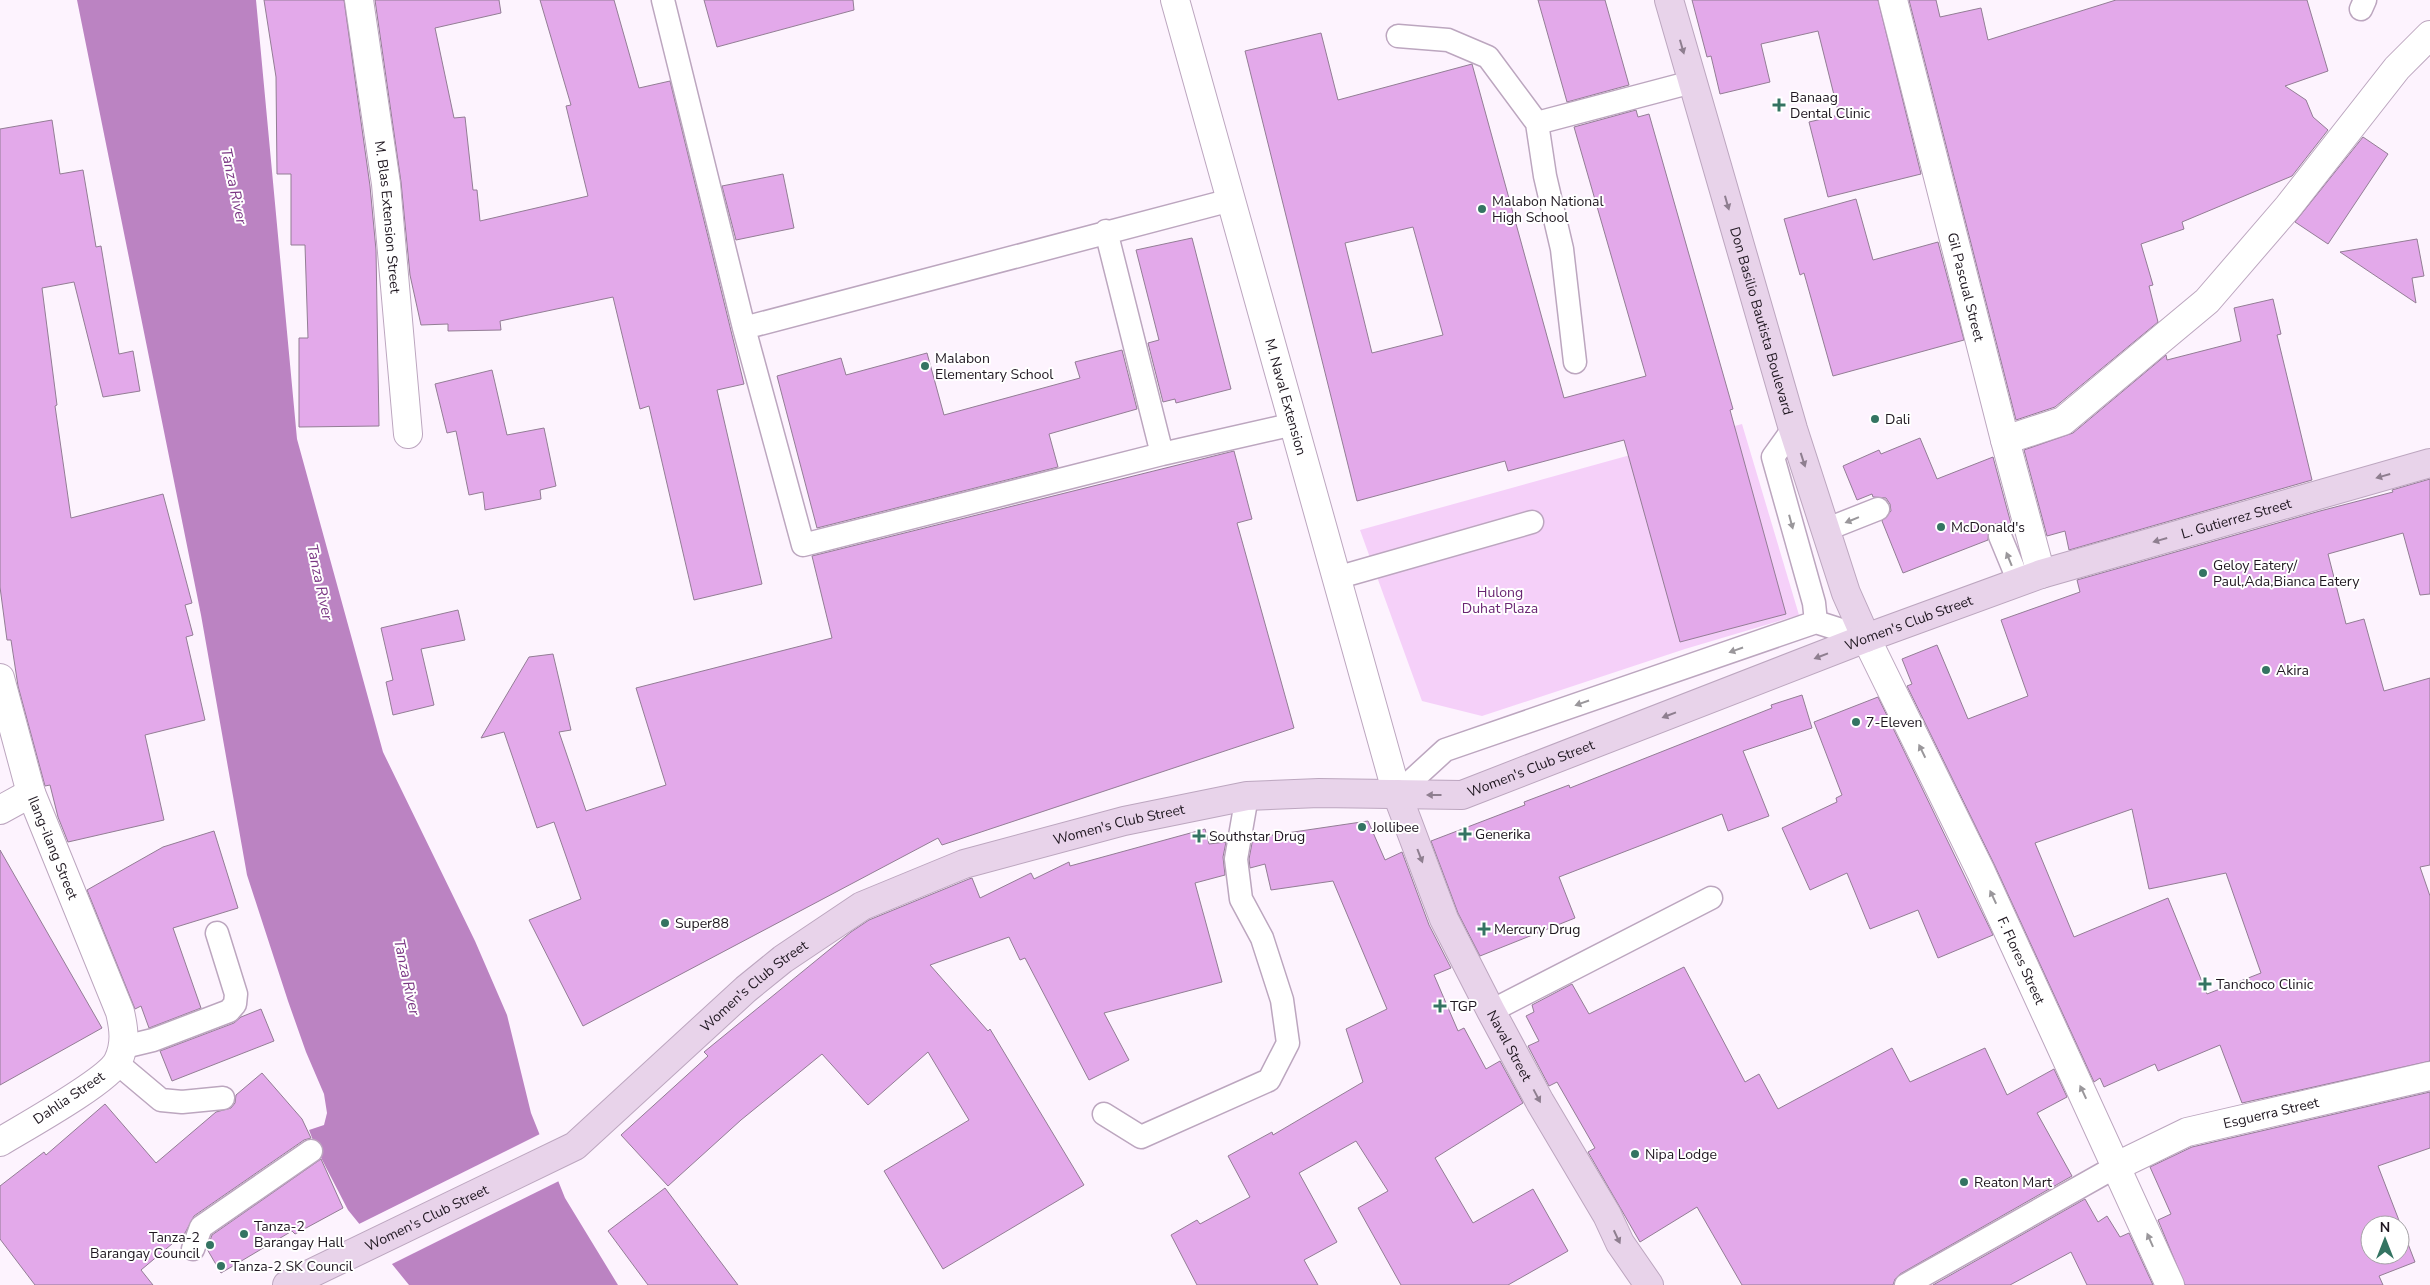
<svg xmlns="http://www.w3.org/2000/svg" width="2430" height="1285" font-family="'Nunito Sans',sans-serif">
<rect width="100%" height="100%" fill="#fdf3fe"/>
<!-- green -->
<path fill="#f5d0f9" d="M1742,424L1799,615L1685,649L1482,716L1422,701L1360,530Z"/>
<!-- water -->
<path fill="#bb83c2" d="M77,0H256L297,439L383,752L475,941L507,1015L531,1113L565,1198L618,1285H409L348,1210L316,1148L309,1130L324,1125L327,1113L324,1094L306,1052L288,1001L247,875L201,615Z"/>
<!-- pier -->
<path fill="#fdf3fe" d="M542,1133L561,1180L390,1265L357,1225Z"/>
<!-- building -->
<path fill="#e3a9ea" stroke="#937d95" fill-rule="evenodd" d="M264,0H344L370,186L376,250L379,426L299,427V338H308L305,245H291V174H277L276,77Z
M375,0H499L501,13L435,28L454,118L465,117L473,190H477L480,221L588,196L566,106L571,105L540,0H614L639,88L670,81L744,384L717,390L762,584L694,600L649,406L640,409L613,297L500,321L501,330L448,331V324L421,325L410,275L401,182Z
M704,0H853L854,10L717,47Z
M1538,0H1605L1629,85L1567,102Z
M1692,0H1878L1921,174L1828,197L1809,122L1839,115L1818,31L1761,44L1770,82L1720,94L1711,56L1707,57Z
M1909,0H1936L1940,17L1981,8L1988,40L2116,0H2307L2328,71L2285,86L2306,100L2313,117L2328,130L2292,176L2182,222L2184,229L2141,244L2153,285L2149,286L2158,322L2055,407L2016,420Z
M1321,33L1338,100L1472,64L1564,398L1646,376L1574,127L1636,110L1638,117L1649,114L1733,409L1730,410L1786,614L1680,642L1624,440L1508,471L1505,461L1357,501L1245,51ZM1413,227L1443,335L1372,353L1345,243Z
M52,120L60,174L83,170L96,247L101,246L119,354L133,351L140,391L103,397L74,282L42,288L57,405L55,406L71,518L163,494L192,603L185,605L193,635L186,637L205,720L145,735L164,820L68,842L58,817L50,785L45,786L18,686L11,640H7L0,587V129Z
M2363,137L2388,154L2328,244L2295,222Z
M783,174L794,228L736,240L722,186Z
M1856,199L1873,260L1938,242L1964,340L1833,376L1804,273L1800,275L1784,219Z
M1192,238L1231,389L1176,403L1175,399L1163,402L1148,343L1159,340L1136,250Z
M2417,239L2424,276L2412,278L2416,303L2340,252Z
M2273,299L2281,334L2277,335L2312,480L2069,550L2065,531L2047,536L2024,450L2073,433L2166,355L2167,360L2241,341L2234,308Z
M1122,350L1137,409L1049,434L1058,467L817,528L777,376L841,358L846,375L927,353L944,415L1080,378L1075,362Z
M492,370L507,435L544,428L556,486L540,490L541,499L485,510L483,492L469,495L456,431L447,433L435,384Z
M1920,438L1937,479L1993,457L2013,531L2002,523L1995,524L1989,528L1988,540L1903,573L1882,521L1891,511L1890,504L1886,498L1873,497L1872,494L1857,500L1843,466L1879,450L1881,454Z
M1234,451L1252,519L1237,523L1294,728L942,845L938,838L583,1026L529,920L581,899L554,822L537,828L504,732L481,738L529,657L553,654L571,730L559,732L586,811L666,785L636,688L832,638L812,556Z
M2430,479V594L2420,595L2403,533L2328,554L2346,624L2364,619L2384,691L2430,678V865L2420,867L2430,896V1061L2242,1103L2220,1045L2158,1071L2155,1064L2104,1087L2100,1078L2094,1082L1995,866L1907,686L1912,684L1902,659L1937,645L1968,719L2028,696L2001,620L2080,592L2077,580L2320,511L2393,492L2392,490ZM2132,809L2149,889L2226,873L2261,973L2207,994L2168,898L2074,937L2035,843Z
M458,610L465,640L421,649L434,705L393,715L386,682L393,680L381,628Z
M1802,695L1812,728L1743,751L1769,816L1728,831L1722,814L1559,877L1575,918L1480,956L1458,913L1431,841L1525,805L1524,802L1569,785L1570,788L1772,708L1771,705Z
M1878,697L1993,935L1938,958L1918,910L1870,929L1847,873L1810,890L1782,828L1837,802L1836,798L1842,795L1814,722Z
M1368,821L1385,860L1402,852L1429,925L1451,968L1434,975L1458,1031L1464,1028L1486,1069L1500,1061L1523,1103L1435,1158L1473,1223L1533,1189L1568,1251L1508,1285H1401L1358,1208L1388,1191L1356,1141L1299,1173L1337,1242L1304,1260L1318,1285H1197L1171,1235L1197,1220L1200,1224L1250,1197L1228,1156L1272,1132L1273,1135L1363,1082L1346,1029L1387,1009L1333,881L1271,890L1265,864L1250,868L1249,859L1253,838Z
M1205,829L1209,844L1226,842L1223,857L1225,875L1195,883L1222,982L1104,1013L1129,1060L1089,1080L1025,958L1020,960L1009,937L930,965L988,1031L990,1029L1084,1185L943,1269L884,1171L969,1120L928,1052L868,1105L822,1054L741,1120L668,1186L621,1135L708,1056L704,1052L851,932L869,920L969,879L972,878L980,898L1031,873L1034,879L1069,862L1070,866Z
M214,831L238,908L173,928L201,1008L149,1028L141,1006L135,1009L87,890L163,847Z
M0,850L102,1028L0,1085Z
M1684,967L1745,1082L1759,1074L1778,1109L1892,1048L1910,1082L1985,1048L2007,1095L2054,1069L2067,1097L2037,1113L2072,1176L1900,1274L1895,1279L1893,1285H1742L1697,1207L1640,1242L1588,1152L1595,1148L1557,1082L1549,1086L1528,1046L1539,1041L1526,1016L1534,1012L1532,1005L1572,984L1589,1014Z
M261,1009L274,1041L172,1081L160,1051L234,1023L241,1017Z
M262,1073L302,1119L311,1138L304,1140L194,1216L185,1233L141,1270L153,1285H35L0,1239V1186L44,1152L46,1155L105,1104L156,1163L216,1112L231,1108L235,1103L236,1095Z
M2430,1092V1148L2378,1166L2415,1262L2379,1276L2383,1285H2185L2158,1220L2171,1214L2150,1167L2192,1147ZM2370,1225H2400V1255H2370Z
M321,1159L343,1208L295,1234L292,1231L221,1273L207,1249L212,1235Z
M665,1188L738,1285H648L608,1231Z
M2085,1199L2098,1222L2107,1216L2120,1237L2129,1233L2153,1285H2087L2071,1252L2010,1285H1933Z"/>
<g fill="none" stroke-linecap="round" stroke-linejoin="round">
<!-- lane casing -->
<g stroke="#bca6bf" stroke-width="25">
<path id="lane" d="M663,0L744,328L803,545L1162,454L1294,424
M2361,9L2365,0
M1398,36L1448,40L1488,57L1537,123L1692,82
M1537,123L1545,176L1562,249L1575,362
M1106,231L1162,454
M744,328L1231,200
M1825,530L1878,509
M2000,536L2019,582
M1336,578L1532,522
M1816,622L1866,638
M1397,794L1445,750L1816,622L1814,603L1773,457L1793,429
M1491,1011L1711,898
M124,1047L153,1040L229,1011L235,1004L236,994L217,933
M117,1063L161,1100L182,1102L223,1098
M1104,1114L1141,1137L1269,1080L1288,1043L1282,1000L1262,938L1241,899L1236,859L1247,796
M193,1249L201,1227L311,1151
M1906,1285L2117,1166"/>
</g>
<!-- street casing -->
<g stroke="#bca6bf" stroke-width="30">
<g id="street">
<path id="s1" d="M359,0L386,184L408,434"/>
<path id="s2" d="M1175,0L1397,794"/>
<path id="s3" d="M1893,0L2005,440L2041,574"/>
<path d="M2005,440L2063,421L2207,301L2288,207L2397,68L2430,35"/>
<path id="s4" d="M1866,638L1981,872L2170,1285"/>
<path id="s5" d="M0,678L31,793L120,1012C124,1029 126,1044 118,1061C108,1081 23,1128 0,1142"/>
<path d="M0,810L31,793"/>
<path id="s6" d="M2117,1166L2187,1132L2430,1076"/>
</g>
</g>
<!-- secondary casing -->
<g stroke="#bca6bf" stroke-width="30">
<g id="secondary">
<path id="s7" d="M1669,0L1793,429L1846,593L1866,638"/>
<path id="s8" d="M1397,794L1444,919L1491,1011L1540,1102L1607,1215L1620,1243L1649,1285"/>
<path id="s9" d="M287,1285L575,1146L746,989L783,959L862,906L964,864L1124,821L1247,796L1319,793L1462,795L1866,638L2041,574L2430,463"/>
</g>
</g>
<!-- lane -->
<use href="#lane" stroke="#fff" stroke-width="22"/>
<!-- street -->
<use href="#street" stroke="#fff" stroke-width="28"/>
<!-- secondary -->
<use href="#secondary" stroke="#e8d3ea" stroke-width="28"/>
</g>
<!-- one-way arrows -->
<defs><path id="oneway-solid" d="M-6-.8H1V-3.2L6.5 0L1 3.2V.8H-6Z" transform="scale(1.25)"/></defs>
<g fill="#8e7e8f">
<use href="#oneway-solid" transform="translate(1682 47) rotate(74)"/>
<use href="#oneway-solid" transform="translate(1727 203) rotate(74)"/>
<use href="#oneway-solid" transform="translate(1803 460) rotate(72)"/>
<use href="#oneway-solid" transform="translate(2383 476) rotate(164)"/>
<use href="#oneway-solid" transform="translate(2160 540) rotate(164)"/>
<use href="#oneway-solid" transform="translate(1821 656) rotate(159)"/>
<use href="#oneway-solid" transform="translate(1669 715) rotate(159)"/>
<use href="#oneway-solid" transform="translate(1434 795) rotate(-180)"/>
<use href="#oneway-solid" transform="translate(1420 856) rotate(69)"/>
<use href="#oneway-solid" transform="translate(1537 1096) rotate(62)"/>
<use href="#oneway-solid" transform="translate(1617 1237) rotate(65)"/>
</g>
<g fill="#9a979b">
<use href="#oneway-solid" transform="translate(1852 520) rotate(158)"/>
<use href="#oneway-solid" transform="translate(1791 522) rotate(75)"/>
<use href="#oneway-solid" transform="translate(2009 559) rotate(-112)"/>
<use href="#oneway-solid" transform="translate(1736 650) rotate(161)"/>
<use href="#oneway-solid" transform="translate(1582 703) rotate(161)"/>
<use href="#oneway-solid" transform="translate(1922 751) rotate(-116)"/>
<use href="#oneway-solid" transform="translate(1993 897) rotate(-115)"/>
<use href="#oneway-solid" transform="translate(2083 1092) rotate(-115)"/>
<use href="#oneway-solid" transform="translate(2150 1240) rotate(-114)"/>
</g>
<!-- markers -->
<g fill="#347462" stroke="#fff" stroke-width="2">
<path d="M1776.5 97.5h5v5h5v5h-5v5h-5v-5h-5v-5h5z"/>
<circle cx="1482" cy="209" r="5"/>
<circle cx="925" cy="366" r="5"/>
<circle cx="1875" cy="419" r="5"/>
<circle cx="1941" cy="527" r="5"/>
<circle cx="2203" cy="573" r="5"/>
<circle cx="2266" cy="670" r="5"/>
<circle cx="1856" cy="722" r="5"/>
<circle cx="1362" cy="827" r="5"/>
<path d="M1462.5 826.5h5v5h5v5h-5v5h-5v-5h-5v-5h5z"/>
<path d="M1196.5 828.5h5v5h5v5h-5v5h-5v-5h-5v-5h5z"/>
<circle cx="665" cy="923" r="5"/>
<path d="M1481.5 921.5h5v5h5v5h-5v5h-5v-5h-5v-5h5z"/>
<path d="M2202.5 976.5h5v5h5v5h-5v5h-5v-5h-5v-5h5z"/>
<path d="M1437.5 998.5h5v5h5v5h-5v5h-5v-5h-5v-5h5z"/>
<circle cx="1635" cy="1154" r="5"/>
<circle cx="1964" cy="1182" r="5"/>
<circle cx="244" cy="1234" r="5"/>
<circle cx="210" cy="1245" r="5"/>
<circle cx="221" cy="1266" r="5"/>
</g>
<g text-anchor="middle" dominant-baseline="central" stroke-width="4" stroke-linejoin="round" paint-order="stroke">
<!-- poi labels -->
<g font-size="14" fill="#1f1720" stroke="#fff" text-anchor="start">
<text x="1790" y="97">Banaag<tspan x="1790" dy="16">Dental Clinic</tspan></text>
<text x="1492" y="201">Malabon National<tspan x="1492" dy="16">High School</tspan></text>
<text x="935" y="358">Malabon<tspan x="935" dy="16">Elementary School</tspan></text>
<text x="1885" y="419">Dali</text>
<text x="1951" y="527">McDonald's</text>
<text x="2213" y="565">Geloy Eatery/<tspan x="2213" dy="16">Paul,Ada,Bianca Eatery</tspan></text>
<text x="2276" y="670">Akira</text>
<text x="1866" y="722">7-Eleven</text>
<text x="1372" y="827">Jollibee</text>
<text x="1475" y="834">Generika</text>
<text x="1209" y="836">Southstar Drug</text>
<text x="675" y="923">Super88</text>
<text x="1494" y="929">Mercury Drug</text>
<text x="2216" y="984">Tanchoco Clinic</text>
<text x="1450" y="1006">TGP</text>
<text x="1645" y="1154">Nipa Lodge</text>
<text x="1974" y="1182">Reaton Mart</text>
<text x="254" y="1226">Tanza-2<tspan x="254" dy="16">Barangay Hall</tspan></text>
<text x="200" y="1237" text-anchor="end">Tanza-2<tspan x="200" dy="16">Barangay Council</tspan></text>
<text x="231" y="1266">Tanza-2 SK Council</text>
</g>
<!-- street labels -->
<g font-size="14" fill="#1f1720" stroke="#fff">
<text stroke="none"><textPath href="#s1" startOffset="219">M. Blas Extension Street</textPath></text>
<text stroke="none"><textPath href="#s3" startOffset="296">Gil Pascual Street</textPath></text>
<text stroke="none"><textPath href="#s7" startOffset="334">Don Basilio Bautista Boulevard</textPath></text>
<text stroke="none"><textPath href="#s2" startOffset="412">M. Naval Extension</textPath></text>
<text stroke="none"><textPath href="#s9" startOffset="2134">L. Gutierrez Street</textPath></text>
<text stroke="none"><textPath href="#s9" startOffset="1790">Women's Club Street</textPath></text>
<text stroke="none"><textPath href="#s9" startOffset="1385">Women's Club Street</textPath></text>
<text stroke="none"><textPath href="#s9" startOffset="965">Women's Club Street</textPath></text>
<text stroke="none"><textPath href="#s5" startOffset="178">Ilang-ilang Street</textPath></text>
<text stroke="none"><textPath href="#s4" startOffset="358">F. Flores Street</textPath></text>
<text stroke="none"><textPath href="#s9" startOffset="560">Women's Club Street</textPath></text>
<text stroke="none"><textPath href="#s8" startOffset="276">Naval Street</textPath></text>
<text transform="translate(69 1098) rotate(-34)">Dahlia Street</text>
<text stroke="none"><textPath href="#s6" startOffset="164">Esguerra Street</textPath></text>
<text stroke="none"><textPath href="#s9" startOffset="155">Women's Club Street</textPath></text>
</g>
<!-- park labels -->
<g font-size="14" fill="#6a2673" stroke="#fff">
<text x="1500" y="592">Hulong<tspan x="1500" dy="16">Duhat Plaza</tspan></text>
</g>
<!-- water labels -->
<g font-size="15" font-style="italic" fill="#7b3784" stroke="#fff">
<text transform="translate(234 186) rotate(78)">Tanza River</text>
<text transform="translate(320 582) rotate(78)">Tanza River</text>
<text transform="translate(407 977) rotate(78)">Tanza River</text>
</g>
</g>
<!-- north arrow -->
<g transform="translate(2385 1240)"><circle r="24" fill="#ffffff" stroke="#a5a2a6"/>
<path d="M0-4L9 19L0 12L-9 19Z" fill="#347462"/>
<text y="-8" font-size="14" font-weight="bold" text-anchor="middle" fill="#1f1720">N</text>
</g>
</svg>
